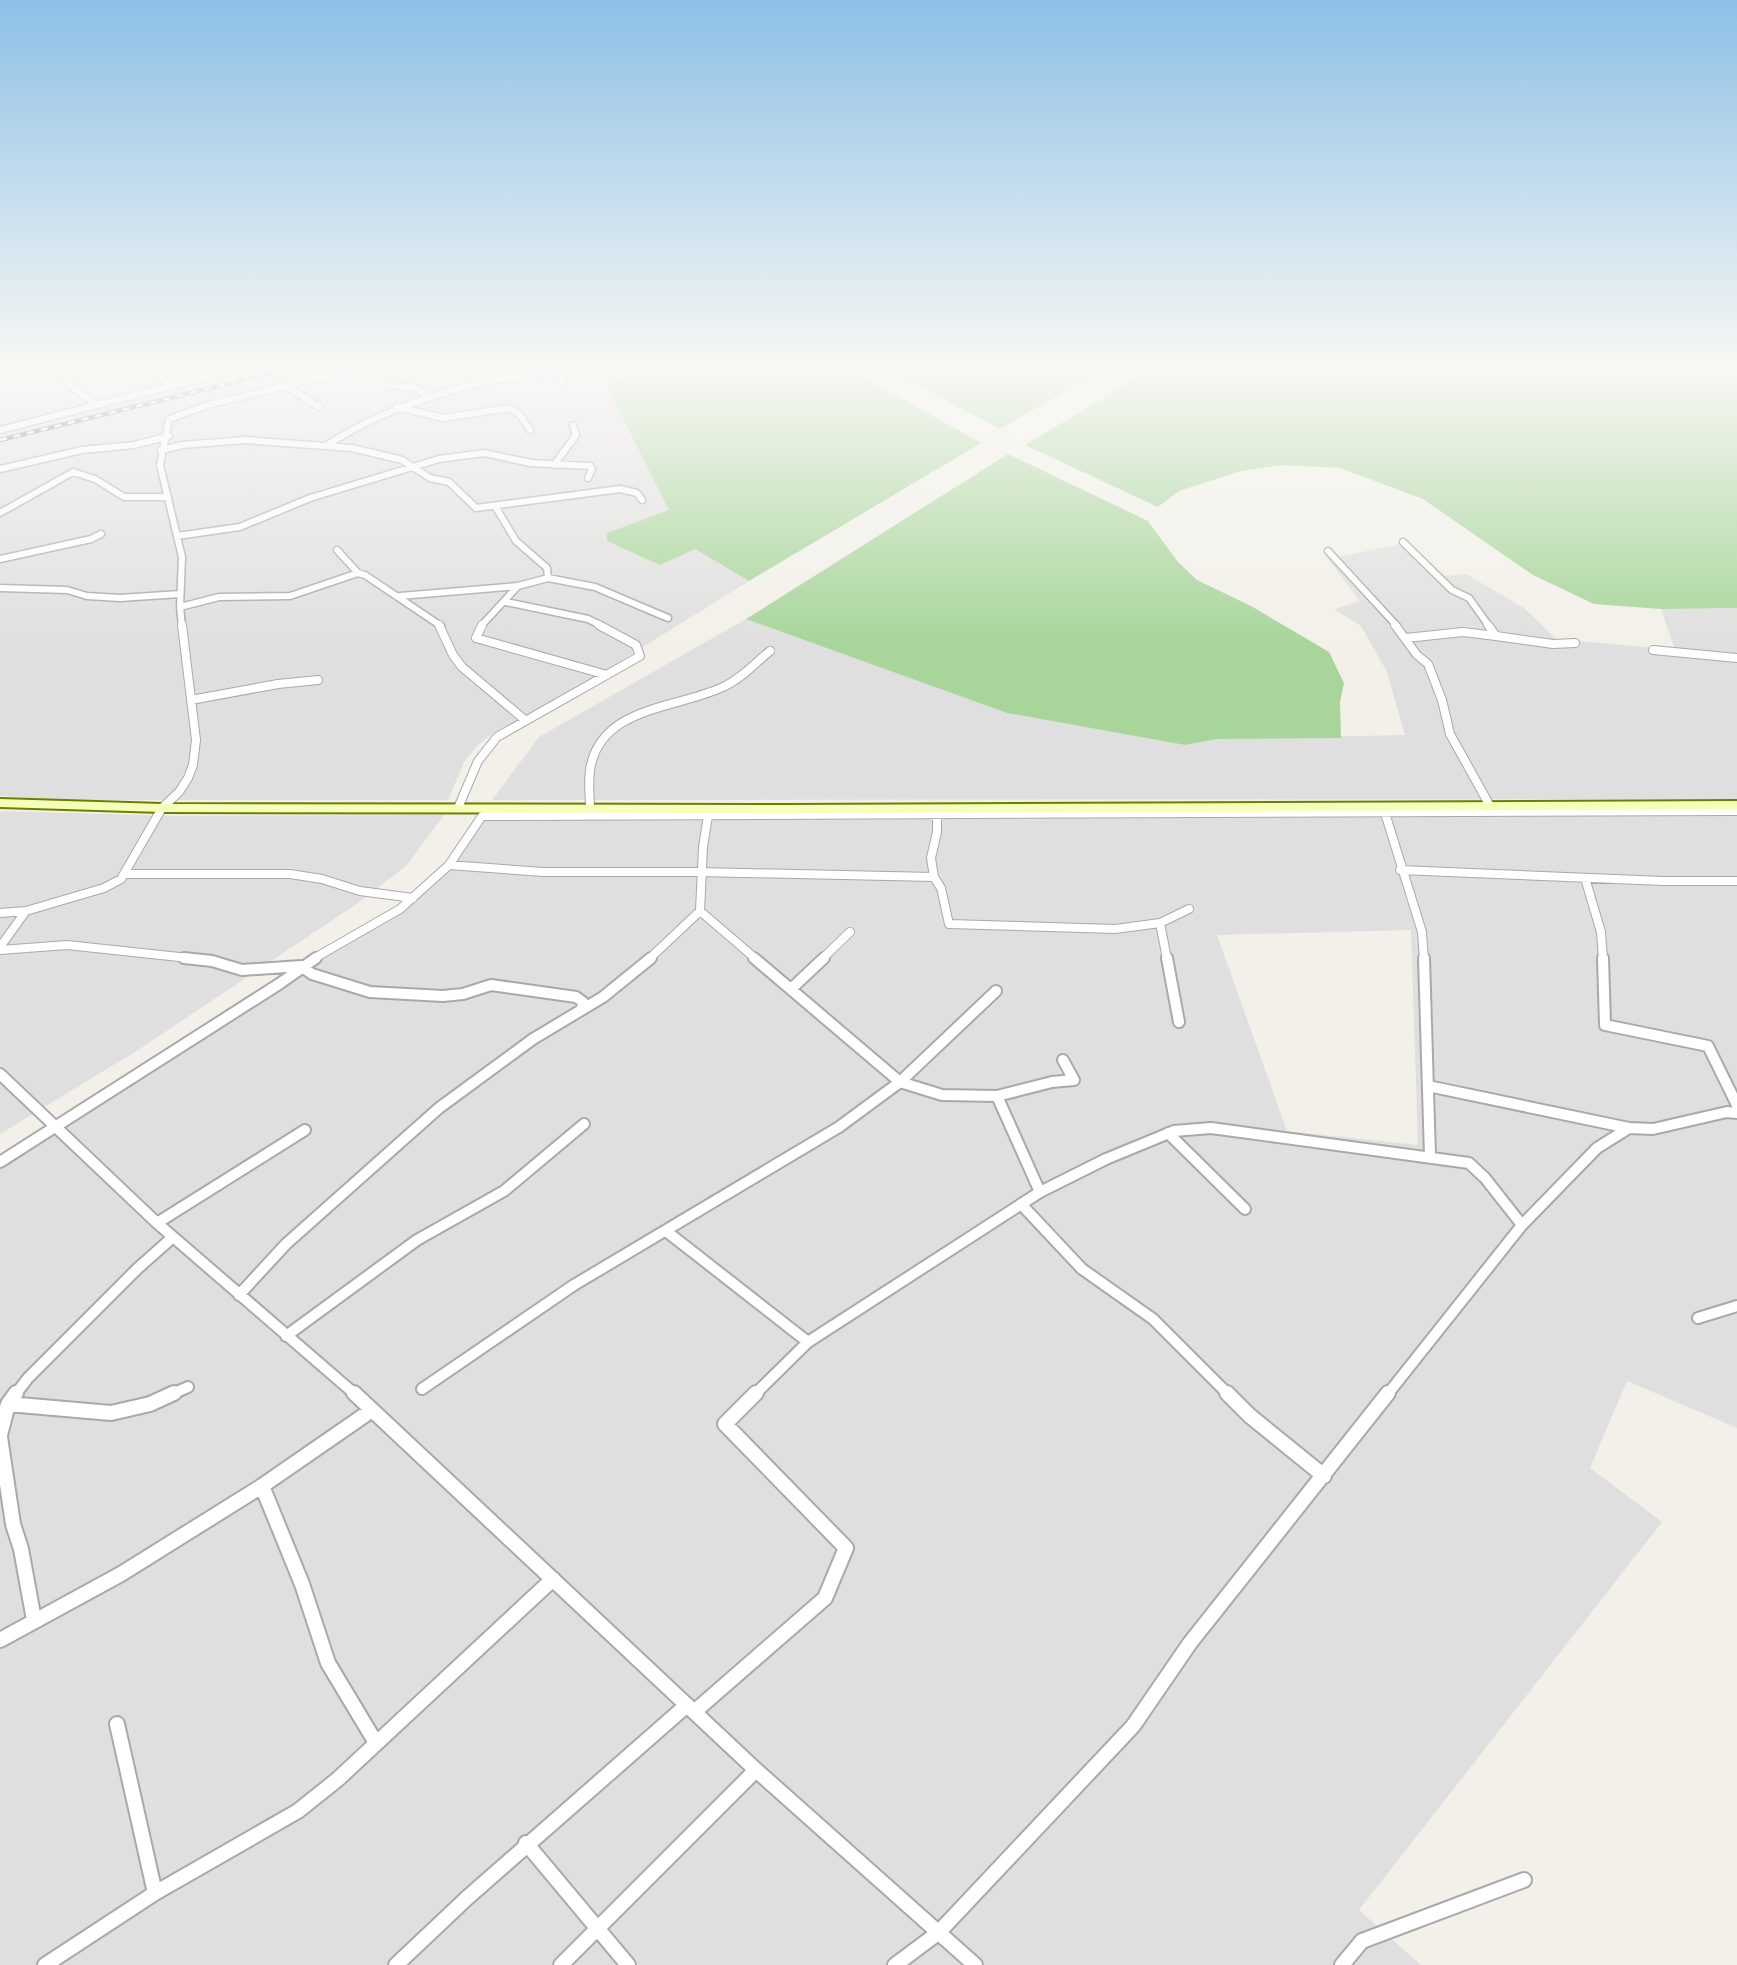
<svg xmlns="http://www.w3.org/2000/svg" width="1737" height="1965" font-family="'DM Sans',sans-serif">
<rect width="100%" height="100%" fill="#f2f0e8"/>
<!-- residential -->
<path fill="#e0dfdf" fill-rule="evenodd" d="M0,371H274L0,438Z
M288,371H599L601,376L625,374L628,380L605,384L670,510L607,533L660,565L695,549L749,581L585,683L492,734L478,745L464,762L448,800H62L0,796V442Z
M1401,544L1444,576L1466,574L1524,608L1556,639L1675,650L1661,609L1737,608V799L492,800L539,737L746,619L1007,713L1185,745L1217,739L1405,735L1387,672L1361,626L1334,609L1360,601L1328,559Z
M0,811L174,816L444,815L406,866L355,905L138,1050L0,1134Z
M1737,811V1428L1627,1381L1590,1468L1662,1522L1359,1910L1421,1965H0V1162L400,909L449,865L482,816ZM1411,930L1418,1145L1287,1131L1217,935Z"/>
<!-- forest -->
<path fill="#a7d59a" d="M599,371H853L981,443L749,581L695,549L660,565L607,541V533L669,510L605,383L627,380L625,374L601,376Z
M891,371H1100L1000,429Z
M1149,371H1737V608L1661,609L1594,604L1533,575L1423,499L1340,468L1283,465L1241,471L1179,491L1158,507L1025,445Z
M1008,454L1148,521L1178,562L1197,580L1251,606L1329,652L1344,683L1340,702L1341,738L1217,739L1185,745L1007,713L746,619Z"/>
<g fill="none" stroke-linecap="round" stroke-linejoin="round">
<!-- street-far3 casing -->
<g stroke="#a9a9a9" stroke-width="9">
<path id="street-far3" d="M57,371L72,387L96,404
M153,371L169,385
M560,371L563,383
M388,385L415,388L429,396
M288,387L319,407
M397,407L443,418L509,408L520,415L530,430
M0,430L229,371
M327,445C396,401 471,382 551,371
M161,450L182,445L245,440L352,448L402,460L430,478L449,482L476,508L620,489L637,493L642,500
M554,465L576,435L573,425
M0,469L82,450L134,445L169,436
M495,506L516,541L547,568L548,578
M0,513L73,472L95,479L124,497H168
M177,536L240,527L310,498L439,459L484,453L531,463L590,466L592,469L588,478
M1403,542L1452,590L1469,598L1489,626
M337,550L358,573
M1328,551L1397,626
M0,559L91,539L101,534
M0,588L67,590L87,596L120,598L180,594
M400,596L518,586L548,578L595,587L668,618
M506,602L588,619L602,626
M180,607L219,597L290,596L358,573L365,575L441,626
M182,626L180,607L182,557L160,465L169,419L208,405L347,371
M481,626L518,586"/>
</g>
<!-- street-far2 casing -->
<g stroke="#a9a9a9" stroke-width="10">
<path id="street-far2" d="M439,625L453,655L462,667L525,720
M482,625L476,638L607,675
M1395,625L1417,655L1428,664L1442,700L1450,734L1490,806
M1488,625L1496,636L1553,644L1575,643
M1406,638L1463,632L1496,636
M1653,650L1737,658
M191,700L278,684L318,680
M458,808L478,761L497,737L640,656L636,645L599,625
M590,808C590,796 588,783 590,770C600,706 676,709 723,687C741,679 755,663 770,651
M1385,813L1422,932L1424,959
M937,816V832L931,858L934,877L941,888L949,924L1115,929L1160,923
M449,865L543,872H699L934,877
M1400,870L1663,881H1737
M124,874H290L322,879L360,891L413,898
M1585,878L1601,932L1603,959
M700,911L756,959
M0,913L26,911
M0,947L26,911L104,888L121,879L162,808L179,792L188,778L193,765L196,740L182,625
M0,950L67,945L198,959
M313,959L400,909L449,865L482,816L1737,811
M649,959L700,911L703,847L708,816
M822,959L850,932
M1167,959L1160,923L1189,909"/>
</g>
<!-- street-far1 casing -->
<g stroke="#a9a9a9" stroke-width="14">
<path id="street-far1" d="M184,958L212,961L242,970L301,966L312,974L370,992L443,996L463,994L491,985L576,997L583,1002L582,1009
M754,958L900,1082L942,1095L997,1096L1052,1082L1074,1080L1063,1060
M1167,958L1179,1022
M1424,958L1430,1156
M1603,958L1605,1025L1708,1046L1737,1105
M791,989L824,958
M0,1074L157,1223L356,1395
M1428,1086L1629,1128
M997,1096L1040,1192
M1168,1133L1245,1209
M0,1162L279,984L316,958
M1021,1204L1082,1269L1153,1319L1229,1395
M157,1223L305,1130
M666,1231L808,1342
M239,1295L286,1244L439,1108L533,1039L603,997L651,958
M1698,1318L1737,1306
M286,1336L417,1240L504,1191L584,1124
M422,1389L574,1285L839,1127L900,1082L996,991
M15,1395L28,1378L137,1269L173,1237
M170,1395L188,1387
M754,1395L808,1342L1040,1192L1106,1159L1174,1131L1211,1128L1469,1163L1485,1178L1522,1225
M1387,1395L1522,1225L1597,1148L1629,1128L1653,1129L1727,1112L1737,1113"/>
</g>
<!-- street casing -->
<g stroke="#a9a9a9" stroke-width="18">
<path id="street" d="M354,1393L756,1770L975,1965
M1227,1393L1250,1416L1324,1476
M8,1404L111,1413L150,1404L174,1393
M0,1435L8,1404L16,1393
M0,1437L13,1524L21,1549L34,1620
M262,1486L302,1584L328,1663L376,1743
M0,1640L121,1574L262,1486L372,1410
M694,1712L825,1598L846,1548L725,1424L756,1393
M117,1724L155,1893
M526,1843L628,1965
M45,1965L155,1893L298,1811L338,1779L553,1579
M396,1965L467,1898L687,1705
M561,1965L756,1770
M895,1965L938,1933L1133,1726L1190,1643L1388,1393
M1342,1965L1362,1941L1524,1880"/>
</g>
<!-- secondary casing -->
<g stroke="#6a8100" stroke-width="4">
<path id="secondary" d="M0,799L162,804L786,805L1737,801V809L786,813L162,812L0,807Z"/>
</g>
<!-- street-far3 -->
<use href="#street-far3" stroke="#fff" stroke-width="6"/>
<!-- street-far2 -->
<use href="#street-far2" stroke="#fff" stroke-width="8"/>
<!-- street-far1 -->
<use href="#street-far1" stroke="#fff" stroke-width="10"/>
<!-- street -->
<use href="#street" stroke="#fff" stroke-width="14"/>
<!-- secondary -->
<use href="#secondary" fill="#f6feba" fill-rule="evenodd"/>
<!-- rail casing -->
<g stroke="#707070" stroke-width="4.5">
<path id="rail" d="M0,440L280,371"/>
</g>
<!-- rail -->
<use href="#rail" stroke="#fff" stroke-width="2.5" stroke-dasharray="7" stroke-linecap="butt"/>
</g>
<!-- sky -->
<linearGradient id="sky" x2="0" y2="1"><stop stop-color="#8dc0e6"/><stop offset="0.57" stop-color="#f9f8f5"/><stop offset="1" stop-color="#f9f8f5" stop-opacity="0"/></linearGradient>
<rect width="1737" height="646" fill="url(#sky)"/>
</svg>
